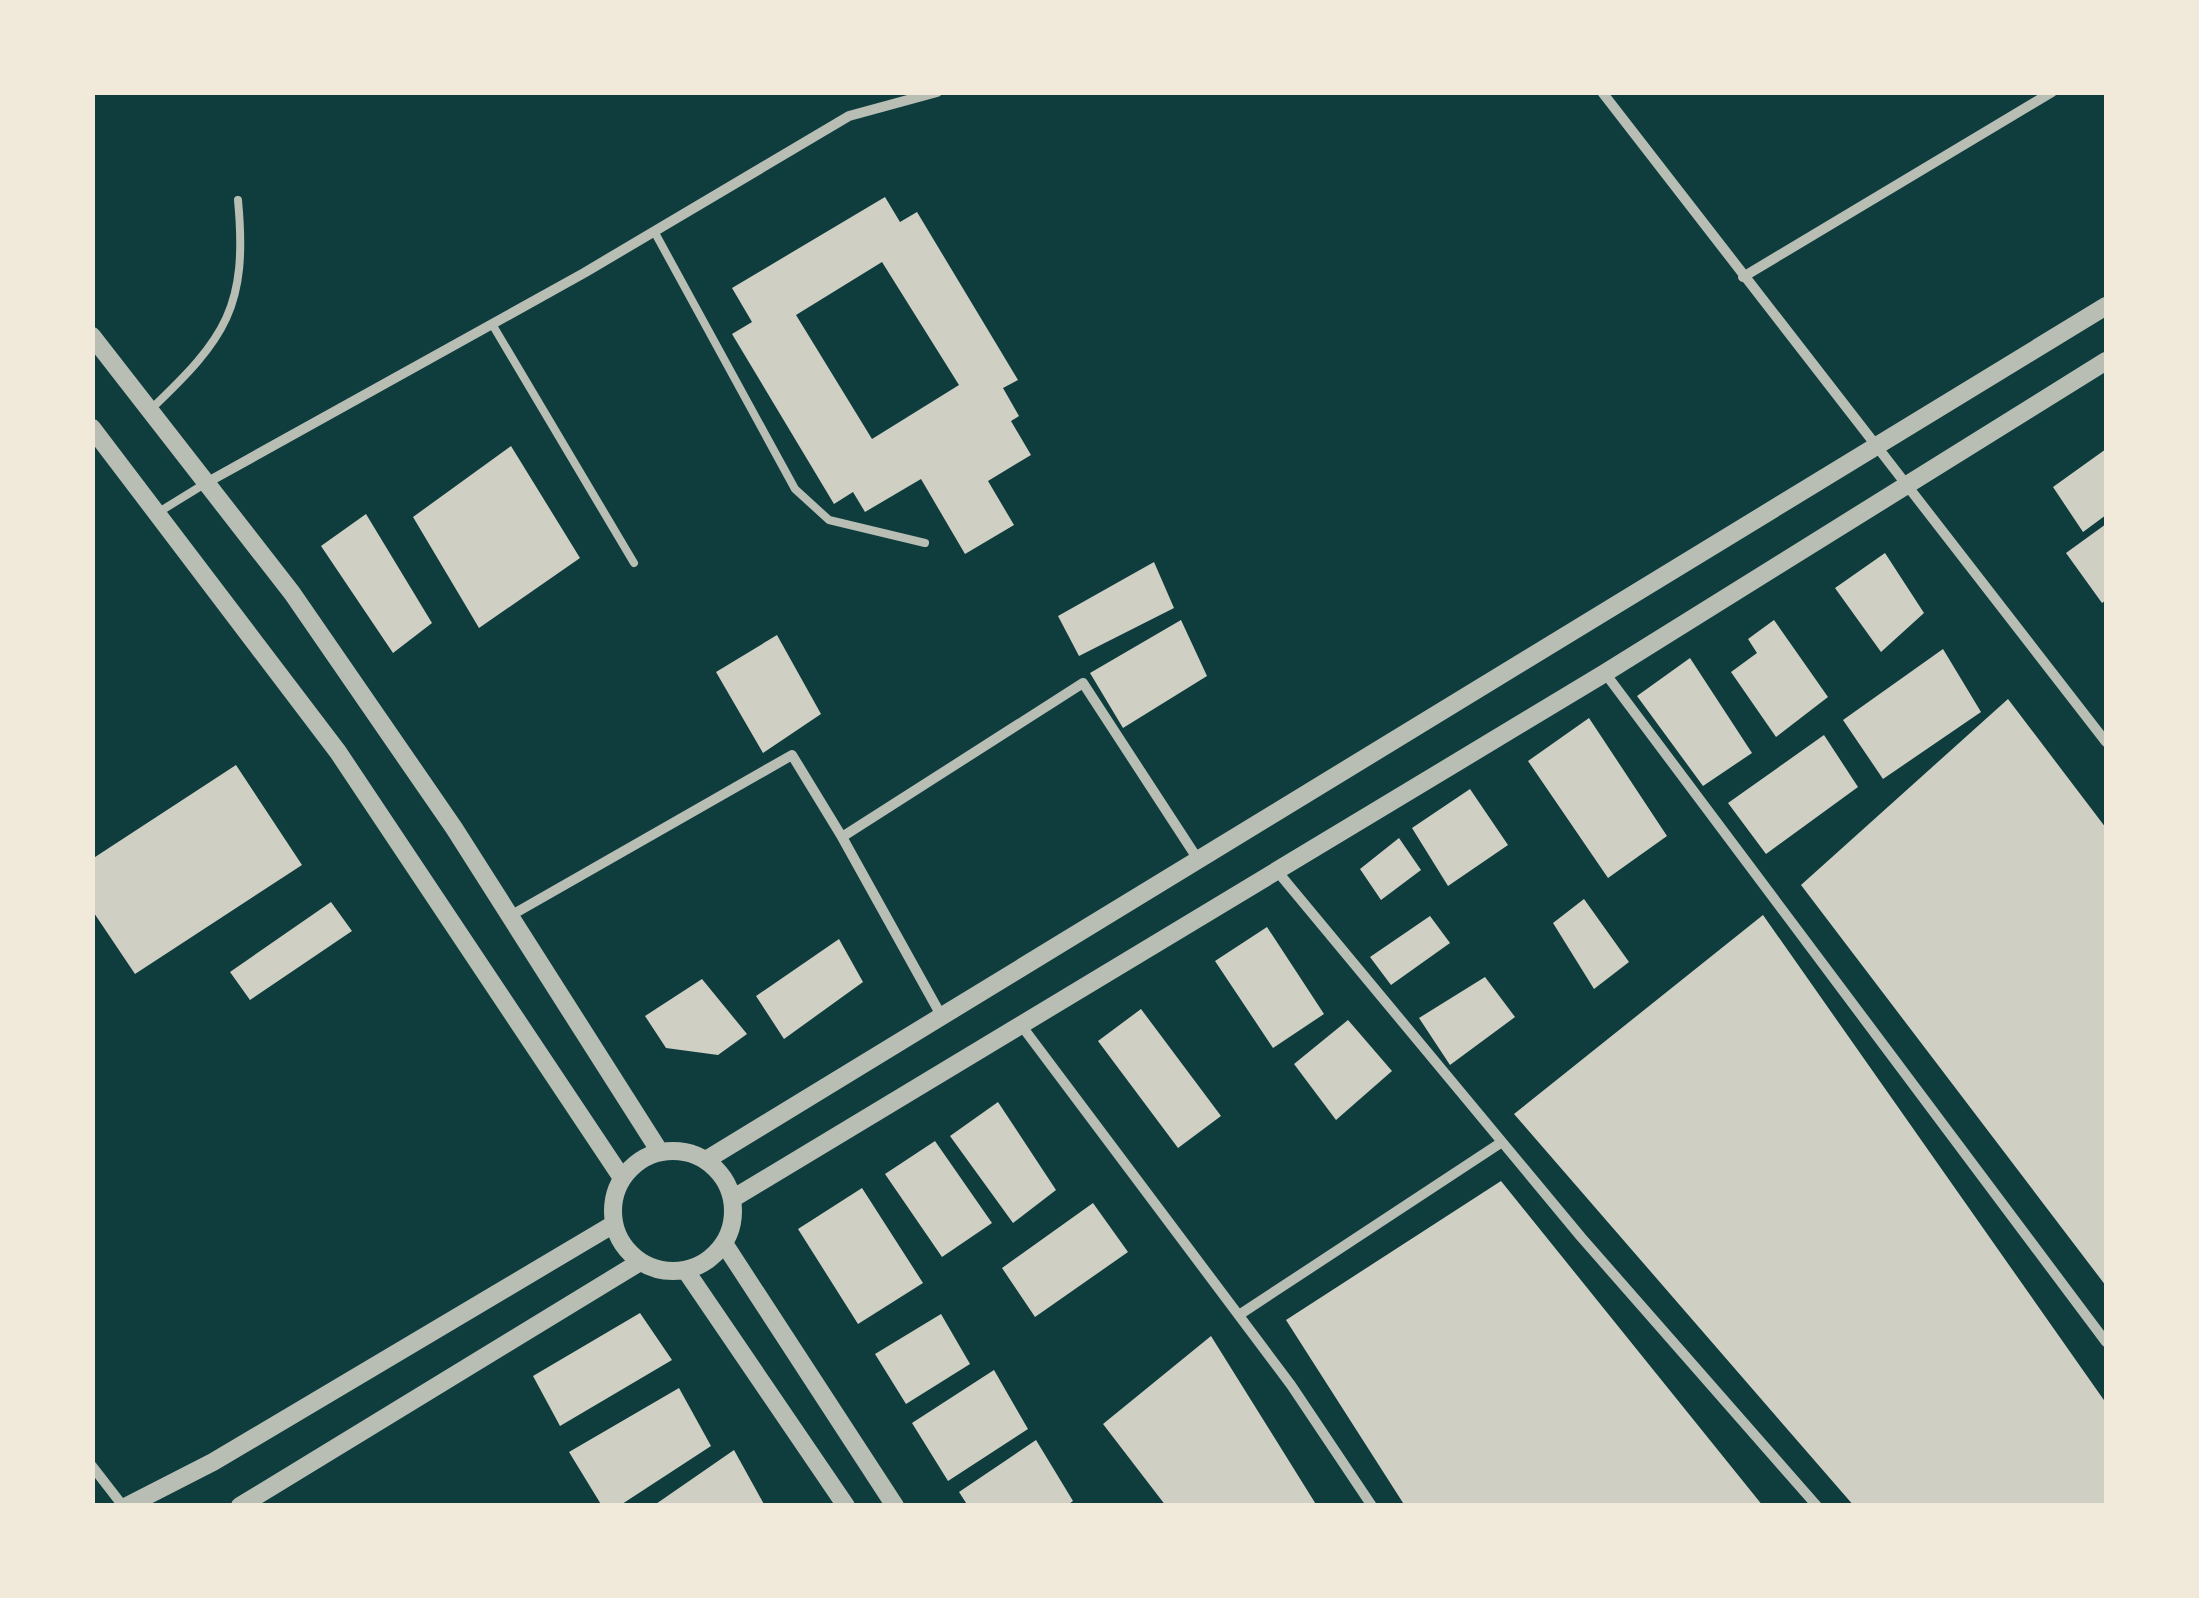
<svg xmlns="http://www.w3.org/2000/svg" width="2199" height="1598" font-family="'Asap Condensed',sans-serif">
<rect width="100%" height="100%" fill="#0f3d3e"/>
<!-- building -->
<path fill="#cfcfc3" fill-rule="evenodd" d="M885,197L900,222L917,212L1018,380L1003,388L1019,416L1011,421L1031,455L988,481L1014,525L965,554L921,479L865,512L853,492L834,504L732,334L752,322L732,288ZM882,262L959,385L872,439L796,315Z
M511,446L580,558L479,628L413,517Z
M2106,449V515L2083,532L2053,487Z
M366,514L432,623L393,653L321,546Z
M2106,524V600L2102,603L2066,553Z
M1885,553L1924,613L1881,652L1835,588Z
M1154,562L1174,608L1079,656L1058,616Z
M1181,620L1207,676L1123,728L1090,673Z
M1774,620L1828,697L1776,737L1731,672L1757,653L1748,639Z
M777,635L821,714L763,753L716,672Z
M1943,649L1981,712L1883,779L1843,720Z
M1690,658L1752,753L1703,786L1637,696Z
M2008,699L2106,828V1286L1801,885Z
M1589,718L1667,836L1608,878L1528,761Z
M1824,735L1858,787L1766,854L1728,803Z
M236,765L302,865L135,974L92,910V859Z
M1470,789L1508,845L1448,886L1412,828Z
M1399,838L1421,870L1381,900L1360,869Z
M1584,899L1629,962L1594,989L1553,923Z
M331,902L352,931L250,1000L230,972Z
M1763,915L2106,1403V1506H1854L1514,1114Z
M1430,916L1450,943L1391,985L1370,957Z
M1267,927L1324,1014L1273,1048L1215,961Z
M839,939L863,982L784,1039L756,996Z
M1485,977L1515,1017L1450,1065L1419,1018Z
M702,979L747,1034L718,1055L666,1048L645,1016Z
M1141,1009L1221,1116L1178,1148L1098,1041Z
M1348,1020L1392,1071L1336,1120L1294,1064Z
M998,1102L1056,1190L1013,1223L950,1136Z
M935,1141L992,1223L942,1257L885,1174Z
M1501,1181L1763,1506H1405L1286,1320Z
M862,1188L923,1283L858,1324L798,1229Z
M1093,1203L1128,1252L1035,1317L1002,1268Z
M640,1313L672,1360L560,1426L533,1376Z
M941,1314L970,1364L906,1404L875,1354Z
M1211,1336L1317,1506H1166L1103,1424Z
M994,1370L1028,1429L948,1481L912,1423Z
M679,1388L711,1446L619,1506H602L569,1452Z
M1036,1440L1073,1501L1066,1506H968L959,1492Z
M734,1450L765,1506H653Z"/>
<g fill="none" stroke-linecap="round" stroke-linejoin="round">
<!-- service -->
<path stroke="#b8beb3" stroke-width="8" d="M654,231L795,489L829,520L925,543
M492,324L634,563
M150,410C226,338 248,307 238,200
M159,512L206,483"/>
<!-- minor -->
<path stroke="#b8beb3" stroke-width="10" d="M1602,92L2106,742
M1743,277L2052,92
M206,483L584,273L849,116L937,92
M1605,673L2106,1342
M1277,871L1581,1237L1817,1506
M510,916L792,755L842,837
M942,1017L842,837L1083,683L1199,861
M1021,1025L1291,1385L1372,1506
M1239,1315L1502,1142
M92,1466L123,1506"/>
<!-- tertiary -->
<path stroke="#b8beb3" stroke-width="18" d="M92,336L292,593L454,828L660,1152
M92,428L338,752L622,1178
M613 1211a60 60 0 1 1 120 0a60 60 0 1 1-120 0Z
M706,1160L2106,306
M732,1199L1605,673L2106,361
M725,1245L895,1506
M686,1271L846,1506
M127,1506L213,1462L614,1224
M240,1506L640,1262"/>
</g>
<!-- border -->
<rect width="2199" height="1598" fill="none" stroke="#f1e9da" stroke-width="190"/>
</svg>
